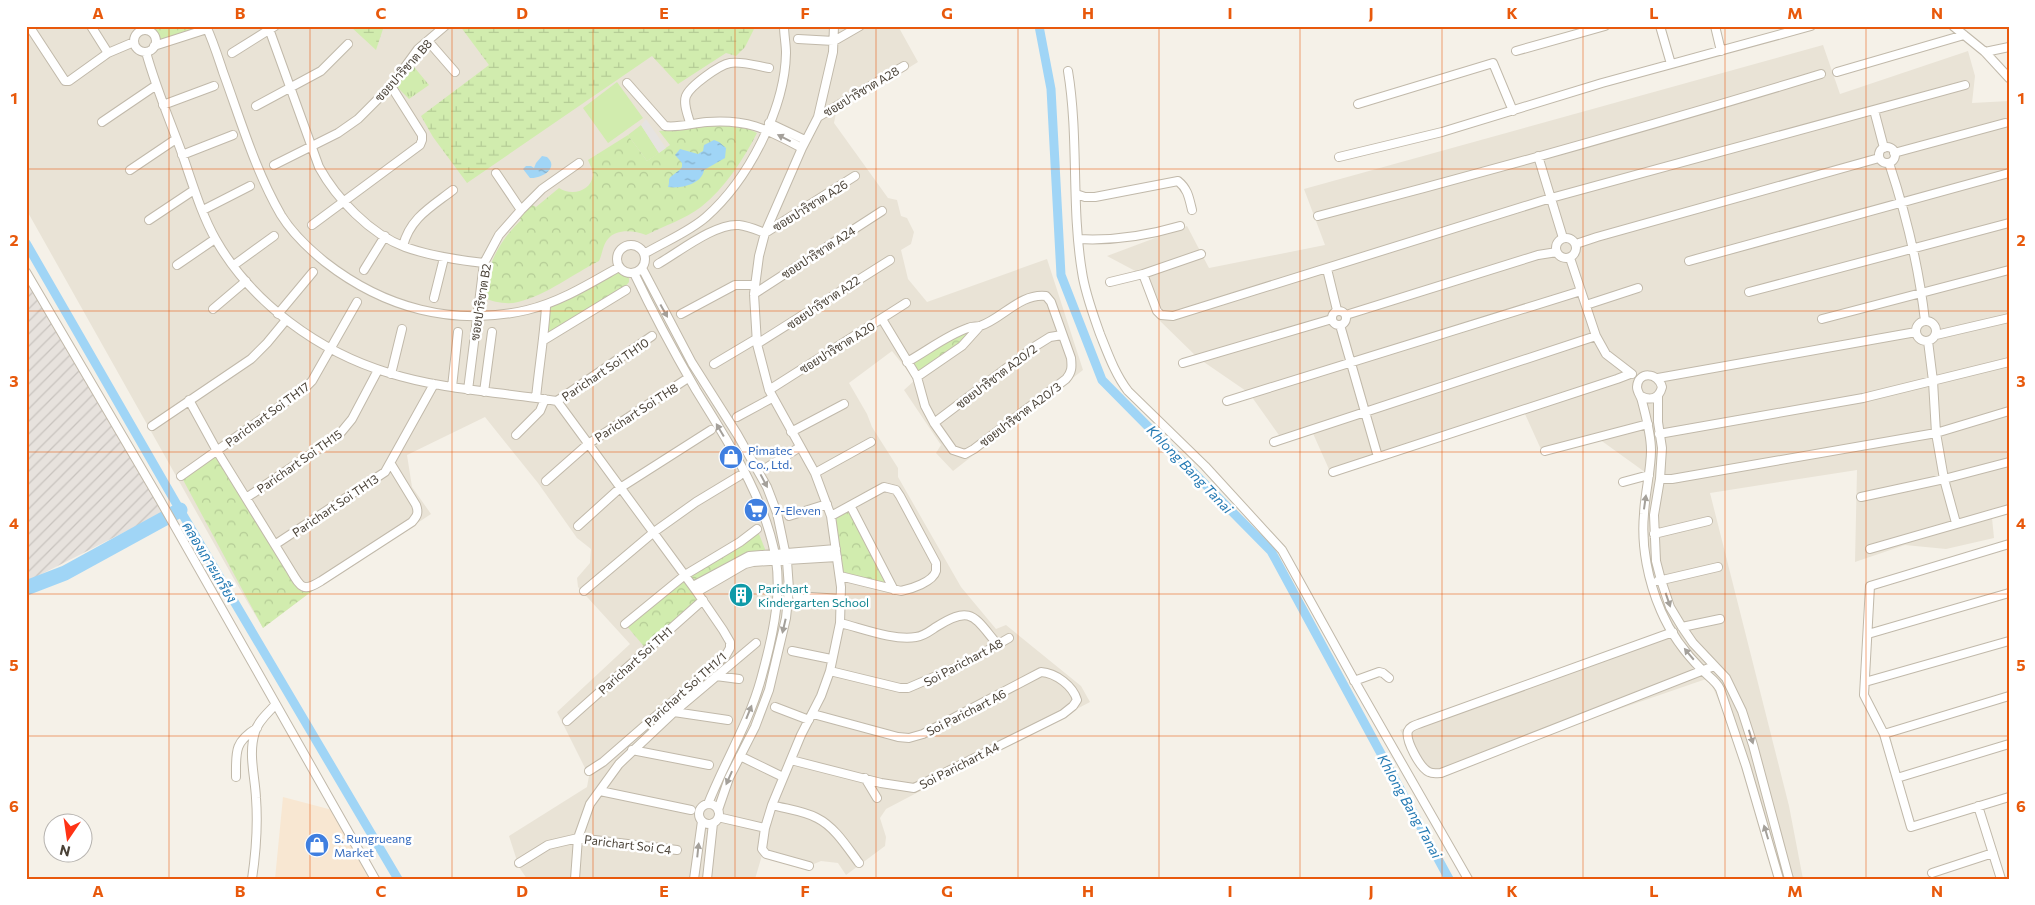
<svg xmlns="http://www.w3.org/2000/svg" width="2035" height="905" font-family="Commissioner,Sarabun,sans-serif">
<defs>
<pattern id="industrial-furrows" width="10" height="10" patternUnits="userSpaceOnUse" patternTransform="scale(1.25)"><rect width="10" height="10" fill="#e7e2dd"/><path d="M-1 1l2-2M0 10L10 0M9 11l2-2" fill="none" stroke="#c8c3be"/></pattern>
<pattern id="grass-tufts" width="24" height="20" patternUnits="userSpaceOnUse" patternTransform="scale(1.25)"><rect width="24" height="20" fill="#d1ecae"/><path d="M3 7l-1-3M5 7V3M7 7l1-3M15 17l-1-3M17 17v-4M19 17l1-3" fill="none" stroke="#b5cc96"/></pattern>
<pattern id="forest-crowns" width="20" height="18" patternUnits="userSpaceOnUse" patternTransform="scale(1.25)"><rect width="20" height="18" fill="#d1ecae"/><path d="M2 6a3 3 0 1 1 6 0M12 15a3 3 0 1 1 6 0" fill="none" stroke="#b5cc96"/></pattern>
<pattern id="wetland-marsh" width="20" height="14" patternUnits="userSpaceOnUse" patternTransform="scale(1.25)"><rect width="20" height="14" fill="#d1ecae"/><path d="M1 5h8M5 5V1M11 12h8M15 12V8" fill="none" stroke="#b5cc96"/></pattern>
<pattern id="water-ripples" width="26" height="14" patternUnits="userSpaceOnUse" patternTransform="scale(1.25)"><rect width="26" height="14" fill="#a0d5f6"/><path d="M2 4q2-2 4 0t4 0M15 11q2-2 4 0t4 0" fill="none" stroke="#84aec8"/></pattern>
</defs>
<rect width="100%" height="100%" fill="#f5f1e8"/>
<!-- residential -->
<path fill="#e9e3d6" d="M26,26H898L918,62L836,113L834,123L888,198L897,200L901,216L907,218L914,232L911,244L901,250L908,279L927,302L1047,259L1083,370L953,471L936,453L941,445L904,390L915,380L892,351L849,383L867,414L872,427L898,468V477L961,587L996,629L1006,625L1081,686L1090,702L886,809L880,818L886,837L885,846L846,875L838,863L821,861L809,866L763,852L755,879H527L519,867L509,836L587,787L589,776L557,712L630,644L578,587L577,578L590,563L591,549L577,538L538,483L485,417L407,455L412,487L431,514L378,549L332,576L263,628L234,579L26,209Z
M1823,45L1840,94L1968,51L1975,76L1972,103L2009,101V513L1992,518L1994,538L1946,549L1905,545L1855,562L1857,470L1710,493L1789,806L1803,879H1776L1746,766L1709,678L1427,775L1400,730L1670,632L1645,561L1649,475L1599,439L1544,456L1525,414L1332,476L1311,429L1281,438L1249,393L1198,358L1158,319L1141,274L1107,256L1187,226L1209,268L1325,245L1304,189Z"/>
<!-- commercial -->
<path fill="#f8e7d2" d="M283,797L336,811L374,879H275Z"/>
<!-- industrial -->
<path fill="url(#industrial-furrows)" d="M26,271L166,511L26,582Z"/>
<!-- grass -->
<path fill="url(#grass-tufts)" d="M410,62L429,85L409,99L395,85Z"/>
<!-- forest -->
<path fill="url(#forest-crowns)" d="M157,26H204L156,44L155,36L150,31Z
M723,125L749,129L757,133C743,160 725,188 701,207C685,219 664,226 646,235C635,231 617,228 608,239C603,244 602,255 599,261C573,274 547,295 518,302C507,305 494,302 484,298C486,267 498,242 521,220L518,216L531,204L536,207L559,188C571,196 591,192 593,175C593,170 590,165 588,160L628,135L647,161L670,145L659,131Z
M618,269L629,276V282L625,287L546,337V307Z
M969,327L972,336L917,377L907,362Z
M217,451L299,585L311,587L312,591L263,628L181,476Z
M851,507L894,590L840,576L831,516Z
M757,529L767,554L693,586L703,600L647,650L625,624L685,575Z"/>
<!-- wetland -->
<path fill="url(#wetland-marsh)" d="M350,26H384L376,50Z
M460,26H768L769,27L754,29L745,47L736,56L726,53L678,84L652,56L467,183L433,137L421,116L489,65Z"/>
<!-- pitch -->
<path fill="#d1ecae" d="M617,82L643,118L608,143L583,108Z
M641,125L659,153L647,161L628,135Z"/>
<!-- parking -->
<path fill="#e6e3e0" d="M646,119L666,148L659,153L641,125Z"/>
<!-- water -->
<path fill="url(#water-ripples)" d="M714,140L719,142L726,148L725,158L704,170C702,184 681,189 668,187C669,185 669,182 669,180C669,176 679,172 682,167V163L675,155L680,149L698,154L703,151L704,145Z
M542,156L547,157C560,168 541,179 530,178L523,169L526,166H531L534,168L536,163Z"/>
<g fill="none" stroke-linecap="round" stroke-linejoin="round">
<!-- canal -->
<path stroke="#a0d5f6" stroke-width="9" d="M1039,26L1051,89L1061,275L1102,380L1271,551L1449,879
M26,243L180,510L398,879"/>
<!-- river -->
<path stroke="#a0d5f6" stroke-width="15" d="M26,588L65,573L180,510"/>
<!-- minor casing -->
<g stroke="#c1b9aa" stroke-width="10">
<path id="minor" d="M29,26L65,81H69L108,53L134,42
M91,26L108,53
M206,26C213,41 218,57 223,72C241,121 255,170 281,215C292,233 309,249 325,262C384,308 453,327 527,310C560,302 589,284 619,267
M268,26L319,167C336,198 370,234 405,247C430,256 457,260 484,263
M1660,26L1671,64
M1715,26L1721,51
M1953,26L1985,52L2009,78
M134 41a11 11 0 1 1 22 0a11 11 0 1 1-22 0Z
M798,39L834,41L860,26
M428,41L455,72
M154,46L207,29
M1516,51L1605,26
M146,52C155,85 168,116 180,148C191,178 200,212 216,240C252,303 319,352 389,373C443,390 501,392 557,401L697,592L723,630L730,642V648L726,655L603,762L589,771
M1985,52L2009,47
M232,53L275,26
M1068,71C1079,138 1071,206 1082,272C1085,293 1093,314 1100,334C1108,354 1115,374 1128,391L1205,466L1282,550L1358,687L1468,879
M1837,72L1964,35
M627,83L665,126C678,128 693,123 707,122C749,119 766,129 802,148
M1358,104L1493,63L1513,111
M163,105L214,86
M256,106L321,71L348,44
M1874,110L1884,148
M818,117L904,66
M102,122L155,86
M690,123C688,115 683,104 686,96C690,86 719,65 730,63C742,61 757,66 769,68
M769,123L805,140
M1879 155a8 8 0 1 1 16 0a8 8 0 1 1-16 0Z
M1894,153L2005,123
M182,155L233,135
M1538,156L1563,238
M1339,157L1442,132L1602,83L1811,26
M1889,163C1906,214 1919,268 1925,321
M274,165L338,133L358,119L391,86L418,49L445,26
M130,170L176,139
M496,173L521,210
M1076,194L1085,197H1095L1178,181C1188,189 1189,198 1192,210
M203,210L250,186
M1318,216C1487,172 1654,125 1821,74
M149,220L194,190
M312,225L420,145L422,140V135L391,86
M1556 248a10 10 0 1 1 20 0a10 10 0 1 1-20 0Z
M1078,239C1113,241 1146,236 1180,226
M1576,244L1597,237L1879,158
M617 259a14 14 0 1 1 28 0a14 14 0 1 1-28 0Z
M403,246C410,218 431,207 453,190
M644,254C664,242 689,232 706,217C748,180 785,109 786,53C786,44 784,35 784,26
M1570,258L1596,336L1606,354L1632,374
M1689,261L2009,173
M658,264C679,252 715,223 739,225C748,226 757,230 765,233L855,176
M177,265L215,239
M234,265L274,236
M642,268L692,363L737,434L767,487L777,513L787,561L789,589L786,618L769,690L755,727L729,778L718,810
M1327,269L1337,310
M364,270L385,236
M26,272L160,500L375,879
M634,273C653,313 674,352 696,390C729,444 765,496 776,560C782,598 771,643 761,679C749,723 724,763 708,804
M1143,274L1157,311L1161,315L1173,316L1551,198L1965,85
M1110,282L1143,274L1201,254
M1749,292L2009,223
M754,294L882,211
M434,298L444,258
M1586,305L1638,288
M213,309L246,281
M1332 318a7 7 0 1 1 14 0a7 7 0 1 1-14 0Z
M278,314L313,272
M681,314L735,285H755
M1346,315L1538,255L1557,252
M882,319L917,377L925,406L934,423L953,450L965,454L974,449L1066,379C1072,372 1072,367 1071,358L1051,302L1046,296C1020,293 1002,319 980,326C976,327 972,326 968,328C947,335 927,351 907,362
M1822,319L2009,270
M1916 331a10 10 0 1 1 20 0a10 10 0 1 1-20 0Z
M1340,325L1378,457
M1936,335L2009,318
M544,340L626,290
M1928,341L1933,381L1936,433L1944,479L1956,523
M757,344L890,260
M1183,363L1332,319
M714,364L756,339
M391,374L402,329
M917,377L962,346L980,326
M1658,378L1916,332
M452,387L458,332
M468,390L484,263L499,235L521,210L542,189L579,163
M769,390L906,303
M484,392L492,332
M1641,396C1650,401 1659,399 1662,387C1658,372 1638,371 1637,387C1637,392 1641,396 1642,401C1646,417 1651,434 1651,450C1651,471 1645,492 1644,514C1641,546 1648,581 1661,611C1670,632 1686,654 1702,670C1709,677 1716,681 1720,689L1746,766L1779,879
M1658,396V422L1662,448L1660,479L1654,515L1656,561L1661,580L1670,607L1682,627L1693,643L1726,678L1742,711L1753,745L1789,879
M536,398C539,367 544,338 546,307
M189,400L217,451L291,571C301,588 303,592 321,581L412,522C417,516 419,513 416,505L391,464
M557,401L652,336
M1227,401L1581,291
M737,417L772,398
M934,423L1034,347L1050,337L1062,335
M152,426L251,359L267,343L286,320
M791,432L844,404
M1659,434L1863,398L2009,362
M516,435L540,411L545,399
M1274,442L1596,336
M1545,451L1648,424
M766,468L800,447
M1333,472L1617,379L1630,374
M815,473L871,442
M181,476L304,389L312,381L357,302
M1660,479H1672L1936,433L2009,411
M546,481L588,444L685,380
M1623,482L1649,475
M1861,497L1944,479L2009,462
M246,498L338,436L352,419L378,370
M851,507L894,590
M789,516L827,504
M831,516L884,487L896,490L900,496L936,563C936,563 936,570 936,571C933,582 911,589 901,591L840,576
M578,526L620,488L711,430
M1654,534L1708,521
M276,544L385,472L434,384
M2009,544L1870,586L1864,695L1884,734L1911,827L2009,797
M1870,549L2009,509
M1658,581L1718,567
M693,586L749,556L836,549
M584,591L654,532L696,502L739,476
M697,592L745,564L753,562L837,557
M797,596L841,599
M840,623C861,628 894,641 916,637C924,636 930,631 936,627C972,604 974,617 998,645
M625,624L685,575L740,542L757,529
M1682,627L1720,619
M1673,632L1421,723C1416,725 1410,726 1408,731C1405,740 1420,768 1429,772C1433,774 1436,773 1441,773L1714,666
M1868,634L2009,593
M792,651L831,659
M830,671L900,688H908L964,664L1009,638
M716,676L739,679
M1354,681L1379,672L1383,673L1389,678
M1865,682L2009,641
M775,707L809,720
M674,712L728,720
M567,721L703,600
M1884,734L2009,696
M632,750L709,765
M740,756L783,777
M791,760L881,783L914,788L1063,714L1073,706L1077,700C1073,686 1056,673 1041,672L923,734L909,738L898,737L813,714
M236,777C236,752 234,742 257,728
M865,778L877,798
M1897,778L2009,744
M600,791L691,810
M699 814a10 10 0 1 1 20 0a10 10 0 1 1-20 0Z
M772,805C786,809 804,811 817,818C835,827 847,847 859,863
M1978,806L2001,879
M722,818L765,828
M519,863L548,845L578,838L677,850
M809,866L766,854L762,849L765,828L772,805L801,735L821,696L830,671L840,623L841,587L831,516L815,473L769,390L757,344L754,294L759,256L765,233L802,148L818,117L833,52L834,26
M1932,873L1993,853
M252,879C256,852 258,825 256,798C255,776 248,754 255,732C258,721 268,713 275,705
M575,879L578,838L590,804L619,764L674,712L756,643
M694,879L702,821
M707,879L713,823"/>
</g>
<!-- minor -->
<use href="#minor" stroke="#fff" stroke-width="8"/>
</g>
<!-- one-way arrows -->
<defs><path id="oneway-solid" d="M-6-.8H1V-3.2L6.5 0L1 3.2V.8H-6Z" transform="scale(1.25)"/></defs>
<g fill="#a4a09a">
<use href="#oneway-solid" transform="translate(784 138) rotate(-153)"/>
<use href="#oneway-solid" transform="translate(664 311) rotate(61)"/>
<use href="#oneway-solid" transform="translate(720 430) rotate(-121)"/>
<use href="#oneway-solid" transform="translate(764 481) rotate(62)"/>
<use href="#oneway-solid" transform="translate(1645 502) rotate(-82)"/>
<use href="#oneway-solid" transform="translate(1668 600) rotate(71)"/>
<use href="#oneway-solid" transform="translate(784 626) rotate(103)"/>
<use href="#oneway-solid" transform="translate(1689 654) rotate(-130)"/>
<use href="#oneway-solid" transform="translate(749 712) rotate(-68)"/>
<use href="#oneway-solid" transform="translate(1751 737) rotate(73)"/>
<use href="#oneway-solid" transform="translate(729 778) rotate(114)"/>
<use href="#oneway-solid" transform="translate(1766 832) rotate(-107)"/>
<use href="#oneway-solid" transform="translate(698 850) rotate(-84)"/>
</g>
<!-- grid -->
<path fill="none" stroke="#e8590c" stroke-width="1" stroke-opacity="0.55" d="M169,26V879M310,26V879M452,26V879M593,26V879M735,26V879M876,26V879M1018,26V879M1159,26V879M1300,26V879M1442,26V879M1583,26V879M1725,26V879M1866,26V879M26,169H2009M26,311H2009M26,452H2009M26,594H2009M26,736H2009"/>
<!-- icons -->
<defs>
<g id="shop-disc" transform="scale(1.25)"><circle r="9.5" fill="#3f7fe0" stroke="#fff"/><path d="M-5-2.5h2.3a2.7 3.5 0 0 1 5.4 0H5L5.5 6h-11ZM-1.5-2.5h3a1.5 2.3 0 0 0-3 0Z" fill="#fff"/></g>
<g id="supermarket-disc" transform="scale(1.25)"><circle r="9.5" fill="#3f7fe0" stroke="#fff"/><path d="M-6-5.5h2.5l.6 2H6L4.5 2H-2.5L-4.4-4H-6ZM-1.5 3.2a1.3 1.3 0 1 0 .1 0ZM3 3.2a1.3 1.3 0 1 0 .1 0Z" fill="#fff"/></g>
<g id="building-disc" transform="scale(1.25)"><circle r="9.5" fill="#0f9aa8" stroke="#fff"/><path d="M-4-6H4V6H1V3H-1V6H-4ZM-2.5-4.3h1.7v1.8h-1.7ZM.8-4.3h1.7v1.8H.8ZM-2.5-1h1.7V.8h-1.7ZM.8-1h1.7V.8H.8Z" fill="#fff"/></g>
</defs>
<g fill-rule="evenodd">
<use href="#shop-disc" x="731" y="457"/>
<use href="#supermarket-disc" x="756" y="510"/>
<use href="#building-disc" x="741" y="595"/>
<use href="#shop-disc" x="317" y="845"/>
</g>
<g text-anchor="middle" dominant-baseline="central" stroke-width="5" stroke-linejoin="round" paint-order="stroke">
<!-- street labels -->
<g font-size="12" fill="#494136" stroke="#fff">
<text transform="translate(403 70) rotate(-48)">ซอยปาริชาต B8</text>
<text transform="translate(861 91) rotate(-31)">ซอยปาริชาต A28</text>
<text transform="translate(810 205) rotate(-32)">ซอยปาริชาต A26</text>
<text transform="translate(818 252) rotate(-33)">ซอยปาริชาต A24</text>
<text transform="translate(480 302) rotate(-81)">ซอยปาริชาต B2</text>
<text transform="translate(823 302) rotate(-34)">ซอยปาริชาต A22</text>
<text transform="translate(837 347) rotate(-32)">ซอยปาริชาต A20</text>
<text transform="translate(605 369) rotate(-34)">Parichart Soi TH10</text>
<text transform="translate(996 376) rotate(-37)">ซอยปาริชาต A20/2</text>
<text transform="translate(636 412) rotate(-33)">Parichart Soi TH8</text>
<text transform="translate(267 414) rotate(-36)">Parichart Soi TH17</text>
<text transform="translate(1020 414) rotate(-37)">ซอยปาริชาต A20/3</text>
<text transform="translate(299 461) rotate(-35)">Parichart Soi TH15</text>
<text transform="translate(335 505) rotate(-34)">Parichart Soi TH13</text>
<text transform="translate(635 660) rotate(-42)">Parichart Soi TH1</text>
<text transform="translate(963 662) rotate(-28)">Soi Parichart A8</text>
<text transform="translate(685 689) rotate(-42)">Parichart Soi TH1/1</text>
<text transform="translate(966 712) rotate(-27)">Soi Parichart A6</text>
<text transform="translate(959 765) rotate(-27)">Soi Parichart A4</text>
<text transform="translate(628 844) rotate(7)">Parichart Soi C4</text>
</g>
<!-- shop labels -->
<g font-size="12" fill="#366cbe" stroke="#fff" text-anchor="start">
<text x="748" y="450">Pimatec<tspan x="748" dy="14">Co., Ltd.</tspan></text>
<text x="774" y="510">7-Eleven</text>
<text x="334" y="838">S. Rungrueang<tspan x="334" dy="14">Market</tspan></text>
</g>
<!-- culture labels -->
<g font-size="12" fill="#0d838f" stroke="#fff" text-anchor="start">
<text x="758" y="588">Parichart<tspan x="758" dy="14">Kindergarten School</tspan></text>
</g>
<!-- water labels -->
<g font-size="14" font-style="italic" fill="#267bb4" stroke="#fff">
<text transform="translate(1190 469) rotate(46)">Khlong Bang Tanai</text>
<text transform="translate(210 562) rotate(59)">คลองเกาะเกรียง</text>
<text transform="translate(1410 806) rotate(61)">Khlong Bang Tanai</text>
</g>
</g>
<!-- border -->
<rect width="2035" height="905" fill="none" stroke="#ffffff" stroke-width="55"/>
<!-- north arrow -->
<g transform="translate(68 838) rotate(193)"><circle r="24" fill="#ffffff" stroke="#b6b3af"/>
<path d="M0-4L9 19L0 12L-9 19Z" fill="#ff3315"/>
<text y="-8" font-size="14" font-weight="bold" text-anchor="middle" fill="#494136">N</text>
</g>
<rect x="28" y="28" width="1980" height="850" fill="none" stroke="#e8590c" stroke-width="2"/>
<g font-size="16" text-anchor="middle" font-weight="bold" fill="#e8590c">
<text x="98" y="19">A</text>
<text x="240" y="19">B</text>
<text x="381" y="19">C</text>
<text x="522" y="19">D</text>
<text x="664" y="19">E</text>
<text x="805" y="19">F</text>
<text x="947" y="19">G</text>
<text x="1088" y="19">H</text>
<text x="1230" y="19">I</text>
<text x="1371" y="19">J</text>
<text x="1512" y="19">K</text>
<text x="1654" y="19">L</text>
<text x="1795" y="19">M</text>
<text x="1937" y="19">N</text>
<text x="14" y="104">1</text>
<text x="2021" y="104">1</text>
<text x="14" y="246">2</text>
<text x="2021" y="246">2</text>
<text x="14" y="387">3</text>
<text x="2021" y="387">3</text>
<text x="14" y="529">4</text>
<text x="2021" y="529">4</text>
<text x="14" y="671">5</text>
<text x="2021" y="671">5</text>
<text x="14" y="812">6</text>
<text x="2021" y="812">6</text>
<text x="98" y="897">A</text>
<text x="240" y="897">B</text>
<text x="381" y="897">C</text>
<text x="522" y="897">D</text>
<text x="664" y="897">E</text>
<text x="805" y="897">F</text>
<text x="947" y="897">G</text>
<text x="1088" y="897">H</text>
<text x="1230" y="897">I</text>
<text x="1371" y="897">J</text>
<text x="1512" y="897">K</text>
<text x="1654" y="897">L</text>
<text x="1795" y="897">M</text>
<text x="1937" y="897">N</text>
</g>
</svg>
